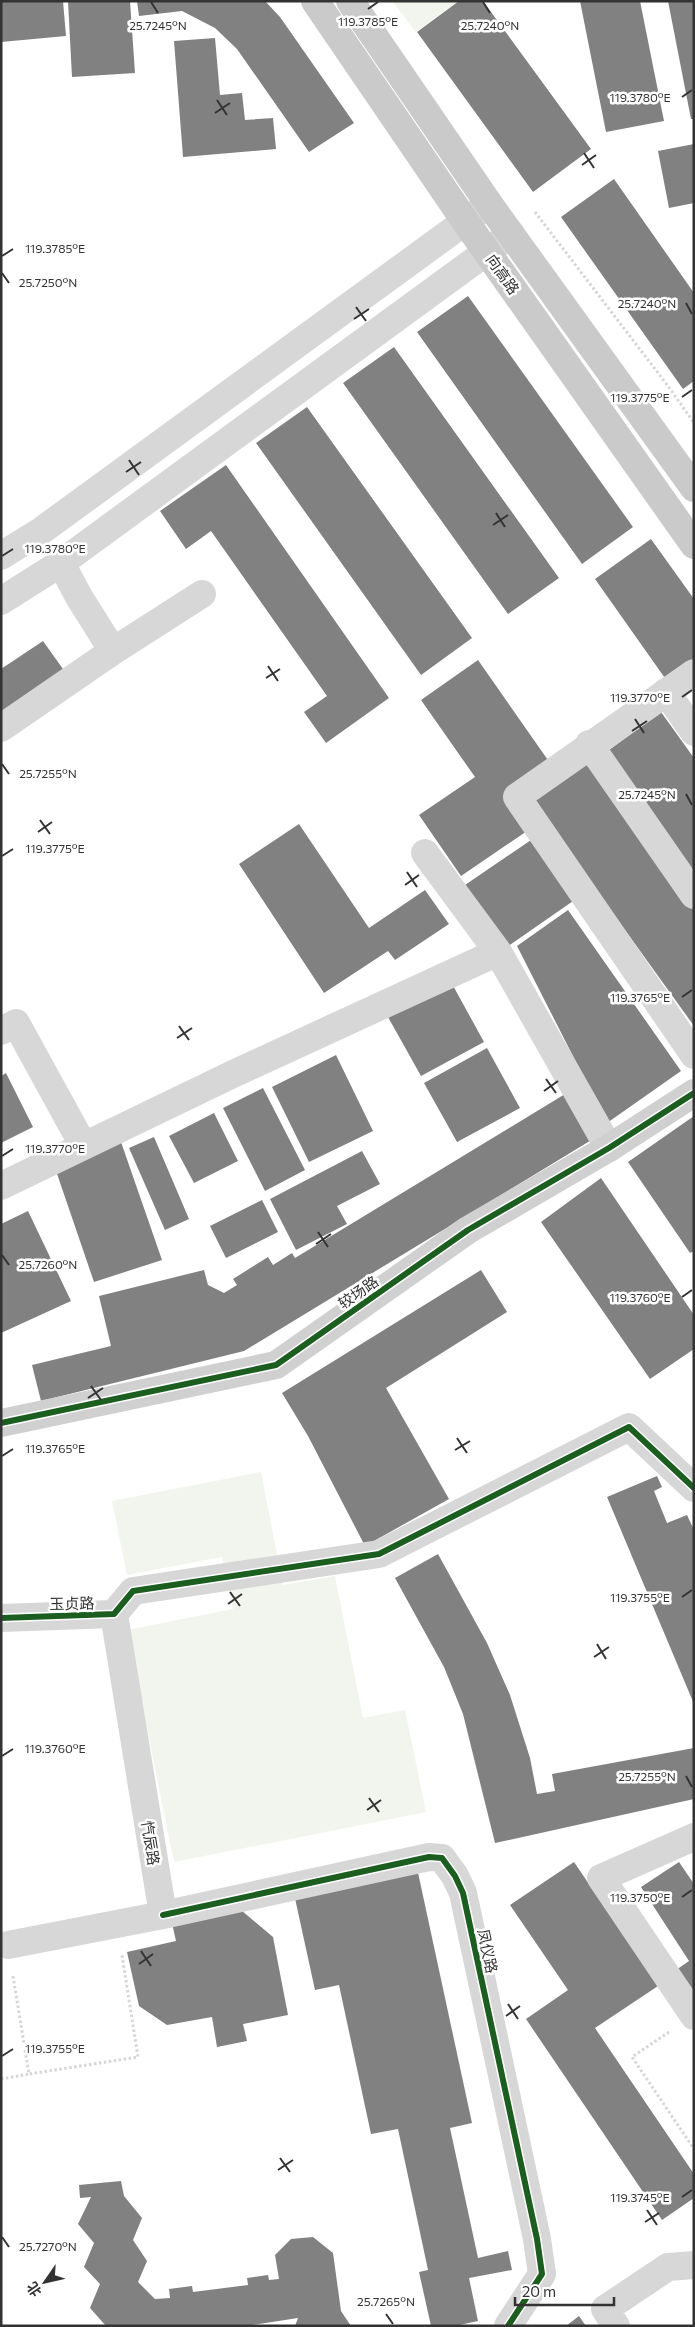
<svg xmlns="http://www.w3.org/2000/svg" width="695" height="2327" font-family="Commissioner,'Noto Sans SC',sans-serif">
<rect width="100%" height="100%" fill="#fff"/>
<!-- green -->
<path fill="#f1f5ed" d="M392,1H458L416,32Z
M261,1472L283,1585L335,1576L363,1718L405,1710L426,1812L174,1862L127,1630L233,1609L222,1557L127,1575L112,1501Z"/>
<!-- building -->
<path fill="#818181" d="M1,1H63L66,36L1,42Z
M68,1H130L135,73L72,77Z
M137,1H265L280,17L354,123L309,152L237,49L215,28L182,11L139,16Z
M459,1H483L591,149L533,192L417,32Z
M580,1H640L664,121L606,132Z
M668,1H694V119H691Z
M215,38L220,95L242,93L245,120L273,118L276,149L183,157L174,41Z
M694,144V203L669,208L658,151Z
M614,179L694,293V381L683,389L561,217Z
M468,296L633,527L582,564L417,332Z
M394,347L559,578L508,614L343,383Z
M307,407L472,638L421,675L256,443Z
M226,465L389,698L326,743L304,712L327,696L211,531L186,549L160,511Z
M651,539L694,599V662L667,681L595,579Z
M43,641L68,676L1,721V669Z
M478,660L550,763L506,794L530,829L461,876L419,815L475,777L421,700Z
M661,712L694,758V877L605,753Z
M589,761L694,907V1026L533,802Z
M299,824L369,928L425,890L449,924L395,960L388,951L324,993L239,864Z
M534,838L576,899L507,947L465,885Z
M568,910L681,1071L607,1123L517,946Z
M451,982L484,1042L421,1076L388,1017Z
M487,1048L520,1108L457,1142L424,1083Z
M336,1055L373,1131L309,1162L272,1087Z
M6,1073L33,1127L1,1143V1076Z
M263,1088L305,1170L265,1191L223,1108Z
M570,1091L598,1136L244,1351L41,1401L32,1365L111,1346L99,1296L204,1270L208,1285L224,1293L237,1285L233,1279L268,1257L273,1265L292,1253L295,1258Z
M214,1113L238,1161L194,1183L169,1136Z
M694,1116V1251L690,1253L628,1162Z
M154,1137L189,1219L165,1230L129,1148Z
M121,1142L162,1260L94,1282L54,1165Z
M362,1151L380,1184L337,1206L347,1224L296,1250L270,1199Z
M601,1178L694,1315V1349L650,1379L541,1222Z
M262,1200L278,1232L226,1258L210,1226Z
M28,1211L71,1301L1,1333V1224Z
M481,1270L507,1312L386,1388L449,1499L365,1546L308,1436L282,1393Z
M657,1476L662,1487L654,1491L667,1523L687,1515L694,1530V1704L607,1497Z
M438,1554L487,1643L510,1695L530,1758L537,1794L555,1791L552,1774L694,1748V1799L495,1843L463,1714L444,1667L395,1578Z
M414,1854L472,2123L450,2128L478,2258L508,2251L512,2270L469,2278L478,2321L455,2326H431L419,2272L428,2270L398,2129L371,2134L339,1985L315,1990L291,1880Z
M574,1862L658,1986L595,2028L694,2174V2198L662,2220L526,2019L568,1990L510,1905Z
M679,1862L694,1884V1997L676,1970L689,1961L641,1887Z
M169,1910H241L273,1937L288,2015L243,2024L247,2041L217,2047L212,2017L167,2025L139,2006L127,1952L176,1941Z
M121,2181L124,2196L142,2218L133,2240L147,2261L138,2282L155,2299L170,2298L169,2289L192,2286L193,2292L248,2285L247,2278L268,2275L269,2280L279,2279L275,2255L291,2239L313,2237L333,2253L341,2311L351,2326H295L298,2318L245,2326H106L90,2308L100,2284L84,2267L94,2243L78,2224L91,2197L80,2198L79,2185Z
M579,2316L586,2326H566Z"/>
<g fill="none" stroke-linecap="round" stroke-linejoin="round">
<!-- path -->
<path stroke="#d6d6d6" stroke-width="3" stroke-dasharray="2.5 2.5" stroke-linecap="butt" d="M535,212L668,386L694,423
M13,1976L29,2074L138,2057L122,1955
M669,2032L632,2057L694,2149
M1,2079L29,2074"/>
<!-- street -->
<path stroke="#d7d7d7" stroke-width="28" d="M1,556L41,531L489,204
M61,563L79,597L113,651
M1,601L61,563L511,234
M694,673L517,797L694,1055
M666,692L694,732
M1,728L113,651L202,594
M589,744L694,895
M425,853L498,952L609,1148
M1,1031L16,1023L83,1145
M1,1186L233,1074L498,952
M1,1618L114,1614L133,1591L379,1554L629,1427L694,1488
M694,1837L601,1878L694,2016
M163,1915L429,1857L442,1858L455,1876L463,1893L537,2239L542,2274L508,2326
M8,1945L163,1915L114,1614
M616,2326L605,2309L668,2267L694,2265"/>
<!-- secondary -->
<path stroke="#d0d0d0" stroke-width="28" d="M1,1423L276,1365L468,1230L609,1148L694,1093"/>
<!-- primary -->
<path stroke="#cacaca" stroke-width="28" d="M315,1L465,221L694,545
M350,1L489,204L694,488"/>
<!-- cycleway casing -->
<g stroke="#fff" stroke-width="9">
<path id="cycleway" d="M1,1423L276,1365L468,1230L609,1148L694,1093
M1,1618L114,1614L133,1591L379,1554L629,1427L694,1488
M163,1915L429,1857L442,1858L455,1876L463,1893L537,2239L542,2274L508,2326"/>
</g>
<!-- cycleway -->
<use href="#cycleway" stroke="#1b5e20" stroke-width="6"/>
</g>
<!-- ticks -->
<path fill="none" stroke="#333" stroke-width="2" d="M151,2L158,13M483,2L490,13M368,9L378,2M682,97L692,90M217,100L227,115M215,113L230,103M584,153L594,168M582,165L596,155M2,256L13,249M2,273L9,283M686,303L692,314M356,307L366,321M354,319L369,309M682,397L692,390M129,460L139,475M126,472L141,462M496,513L505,527M493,525L508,515M2,556L13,549M268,666L278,681M266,678L280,669M682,697L692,690M635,719L644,733M632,731L647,721M2,764L9,774M686,794L692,805M40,820L50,834M38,832L52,822M2,856L13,849M407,872L417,887M405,885L419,875M682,997L692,990M179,1026L189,1040M177,1038L192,1028M546,1079L556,1093M544,1091L558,1081M2,1156L13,1149M318,1232L328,1247M316,1244L331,1234M2,1255L9,1265M682,1297L692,1290M91,1386L101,1400M88,1398L103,1388M457,1438L467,1453M455,1450L470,1441M2,1456L13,1449M230,1592L240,1606M682,1597L692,1590M228,1604L242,1594M597,1644L606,1659M594,1657L609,1647M2,1756L13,1749M686,1776L692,1787M369,1798L379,1812M367,1810L381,1800M682,1897L692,1890M141,1951L151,1966M139,1964L153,1954M508,2004L518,2019M506,2016L520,2006M2,2056L13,2049M280,2158L290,2172M278,2170L293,2160M682,2197L692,2190M647,2210L657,2225M645,2222L659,2213M2,2237L9,2247M386,2314L393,2324"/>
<g text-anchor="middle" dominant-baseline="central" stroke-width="5" stroke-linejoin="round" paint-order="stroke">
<!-- street labels -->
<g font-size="15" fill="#333" stroke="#fff">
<text transform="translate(503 274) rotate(55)">向高路</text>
<text transform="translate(358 1292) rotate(-35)">较场路</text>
<text transform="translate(72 1603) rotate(-1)">玉贞路</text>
<text transform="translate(151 1843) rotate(81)">忾辰路</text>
<text transform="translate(488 1951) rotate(78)">凤仪路</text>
</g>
</g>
<g font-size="12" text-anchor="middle" fill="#333" stroke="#fff" stroke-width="5" stroke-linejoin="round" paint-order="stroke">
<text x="368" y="26">119.3785°E</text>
<text x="158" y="30">25.7245°N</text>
<text x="490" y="30">25.7240°N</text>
<text x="640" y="102">119.3780°E</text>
<text x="55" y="253">119.3785°E</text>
<text x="48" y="287">25.7250°N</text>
<text x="647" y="308">25.7240°N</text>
<text x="640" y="402">119.3775°E</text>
<text x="55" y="553">119.3780°E</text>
<text x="640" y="702">119.3770°E</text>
<text x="48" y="778">25.7255°N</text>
<text x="647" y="799">25.7245°N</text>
<text x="55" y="853">119.3775°E</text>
<text x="640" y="1002">119.3765°E</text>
<text x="55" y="1153">119.3770°E</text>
<text x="48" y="1269">25.7260°N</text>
<text x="640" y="1302">119.3760°E</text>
<text x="55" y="1453">119.3765°E</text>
<text x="640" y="1602">119.3755°E</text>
<text x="55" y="1753">119.3760°E</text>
<text x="647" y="1781">25.7255°N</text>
<text x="640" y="1902">119.3750°E</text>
<text x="55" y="2053">119.3755°E</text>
<text x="640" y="2202">119.3745°E</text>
<text x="48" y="2251">25.7270°N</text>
<text x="386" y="2306">25.7265°N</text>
</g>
<!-- border -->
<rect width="695" height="2327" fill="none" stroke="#333333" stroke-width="5"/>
<!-- north arrow -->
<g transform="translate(45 2282) rotate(236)" stroke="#ffffff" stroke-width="4" paint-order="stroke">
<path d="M0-4L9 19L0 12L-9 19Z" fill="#333333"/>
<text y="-8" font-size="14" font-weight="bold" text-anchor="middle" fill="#333333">北</text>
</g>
<!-- scale -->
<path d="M515 2297v8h99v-8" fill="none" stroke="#333333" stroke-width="2.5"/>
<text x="522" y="2297" font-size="15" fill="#333333" stroke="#ffffff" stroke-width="4" paint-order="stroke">20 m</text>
</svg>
